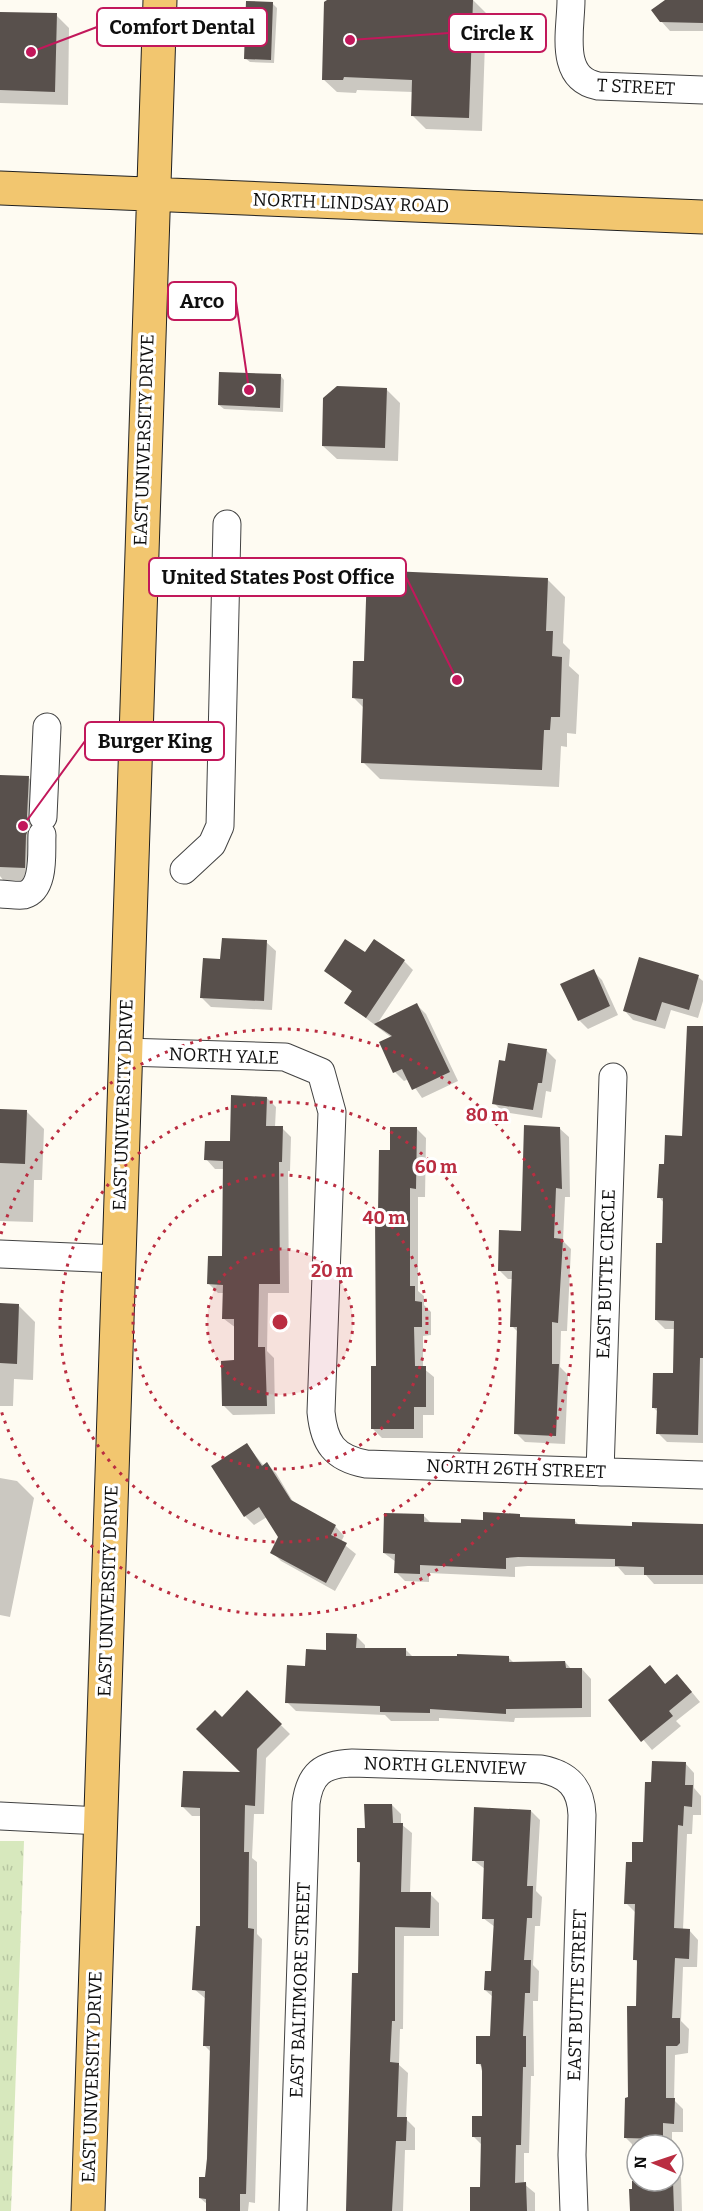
<svg xmlns="http://www.w3.org/2000/svg" width="703" height="2211" font-family="Bitter,serif">
<defs>
<pattern id="park-tufts" width="24" height="20" patternUnits="userSpaceOnUse" patternTransform="scale(1.5)"><rect width="24" height="20" fill="#d7e8bd"/><path d="M3 7l-1-3M5 7V3M7 7l1-3M15 17l-1-3M17 17v-4M19 17l1-3" fill="none" stroke="#b7c6a1"/></pattern>
</defs>
<rect width="100%" height="100%" fill="#fefbf2"/>
<!-- park -->
<path fill="url(#park-tufts)" d="M0,1841H24L11,2211H0Z"/>
<!-- shadow -->
<path fill="#0003" d="M327,0H473L486,13L482,131L426,129L413,116V92L357,90L356,93L337,92L323,79Z
M668,0H703V31H670L661,21Z
M272,3L277,8L274,63L250,62L245,58Z
M0,13L56,15L69,28L68,105L0,103Z
M280,375L284,380L283,412L224,409L219,405Z
M386,389L400,403L398,461L337,459L323,446Z
M548,580L565,597L563,643L570,650L569,666L579,675L576,734L567,733V747L561,746L559,787L380,779L363,762L364,708L354,698Z
M0,776L28,777L42,791L38,881L3,880L0,876Z
M266,942L276,951L272,1010L211,1007L202,998L222,961Z
M366,954L404,961L413,970L377,1024L417,1005L426,1014L458,1081L422,1098L409,1079L404,1081L395,1072L392,1038L346,1003L353,992L326,971Z
M593,971L602,980L618,1015L588,1029L579,1020Z
M698,977L703,981V1001L698,1018L671,1010L665,1029L633,1020L624,1010Z
M547,1051L556,1060L551,1092L546,1091L542,1118L503,1112L494,1103L506,1063Z
M703,1059V1443L667,1442L658,1433L659,1413L653,1407L675,1375L676,1329H665L656,1320L664,1244V1203L659,1197L665,1166L683,1137Z
M267,1098L276,1107L275,1127L282,1128L291,1137L290,1171H288L289,1293H268L267,1351L274,1358L275,1414L233,1415L224,1406L236,1362V1328L224,1319V1293H218L209,1284L223,1257L224,1169H215L206,1159L231,1143Z
M0,1111L27,1112L44,1129L42,1180H34L33,1222L0,1221Z
M559,1128L569,1137L570,1197H565L563,1241L571,1249L567,1331H561L560,1367L568,1375L565,1444L525,1442L516,1433L519,1333L512,1326L513,1279H508L499,1270L523,1233Z
M417,1129L426,1138L425,1197H418V1291L424,1296V1305L431,1312V1335L423,1336V1368L434,1377V1415H423V1438H382L373,1429L378,1368L379,1215L391,1152Z
M0,1304L18,1305L35,1322L33,1380L14,1379L13,1406H0Z
M247,1445L264,1466L267,1464L276,1473L295,1505L335,1526L344,1536L341,1542L356,1554L335,1591L281,1561L272,1552L280,1537L267,1517L254,1525L245,1516Z
M0,1478L17,1481L34,1498L10,1617L0,1615Z
M423,1515L431,1523L485,1522L519,1515L522,1519L574,1520L580,1526L633,1528L703,1524V1584H654L646,1575H625L618,1567L528,1566L515,1567V1577L429,1573V1582L405,1581L396,1572V1562L384,1553Z
M356,1636L365,1645V1649L406,1650L414,1658H509L514,1663L565,1662L572,1670L582,1669L591,1679V1717L515,1718L514,1722L439,1718V1721H391L385,1715L296,1711L287,1702L307,1668L327,1652Z
M650,1667L666,1685H686L700,1702L676,1721L681,1726L652,1750L610,1700Z
M247,1692L290,1734L266,1758L264,1814H254L252,1858L257,1862V1934L262,1939L255,2203L249,2202L248,2211H206L207,2204L200,2198L206,2179L211,2052L204,2045L206,1999L194,1989L201,1928L202,1816H192L183,1807L243,1774L222,1719Z
M685,1763L694,1773V1788L701,1796V1815H693L692,1834H687L683,1930H689L698,1940L697,1967H683L681,2021L689,2029L688,2053L675,2055L674,2100L683,2109V2132H672V2145H637V2181H673V2169L681,2177L682,2211H632L634,2190L632,2144L625,2137L638,2008L639,1963L635,1960V1912L626,1903L633,1864L645,1844L652,1783Z
M392,1805L401,1814V1824L412,1833L410,1893L430,1894L439,1903V1936H404L403,2029H400L399,2065L408,2073L406,2119L415,2128V2150H405L403,2211H348L360,1975L361,1864L358,1862L366,1829Z
M531,1811L540,1820L536,1891L542,1897L540,1926H535L533,1965L539,1971L538,2001H533L534,2076H531L529,2153H524V2184L535,2193V2211H473L481,2189L482,2145L473,2136L483,2118V2068L478,2063L491,2037L493,1997L485,1990L493,1973L495,1927L483,1918L485,1869L473,1860Z"/>
<!-- building -->
<path fill="#58504c" d="M327,0H473L469,118L411,116L412,80L344,77L343,80H322L324,2Z
M665,0H703V23L660,22L651,10Z
M246,1L273,2L271,60L244,59Z
M0,12L57,13L55,92L0,90Z
M219,372L281,374L280,408L218,405Z
M337,386L387,388L385,448L322,446L323,398Z
M367,570L548,578L546,631H553L552,656L562,657L560,717H551L550,730H544L542,770L361,763L363,699L352,698L353,661H364Z
M0,775L29,776L27,816L30,825L26,835L25,868L0,867Z
M222,938L267,940L264,1001L200,998L203,958L220,959Z
M345,939L365,952L374,939L405,960L366,1018L344,1003L352,991L324,971Z
M639,957L699,975L689,1010L662,1002L656,1021L623,1011Z
M594,969L610,1006L578,1021L560,984Z
M417,1003L450,1072L412,1090L402,1069L393,1073L379,1042L392,1036L374,1024Z
M687,1026H703V1358H700L698,1435L656,1434L657,1408H652L653,1373H673L674,1321L655,1320L656,1243H662L663,1198H657L659,1164H664L665,1135L682,1136Z
M508,1043L547,1049L542,1083H538L533,1110L492,1104L499,1060L505,1061Z
M231,1095L267,1097L266,1126H283L282,1162H279L280,1284H259L258,1347H265L267,1406H222L221,1361L234,1360V1319H222L223,1285L207,1284L208,1256H222L223,1161L204,1160L205,1141H230Z
M0,1109L27,1110L25,1164L0,1163Z
M524,1125L560,1127L562,1189L556,1188L554,1238L563,1239L561,1273L558,1323L552,1322V1364H559L556,1436L514,1434L517,1327H510L512,1271H498L499,1230L521,1231Z
M390,1127H417L416,1189L410,1188V1286H415V1301L422,1302V1327H414L415,1366H426V1407H414V1429H371V1366H376L375,1213H378L379,1150H390Z
M0,1303L19,1304L17,1364L0,1363Z
M247,1443L262,1466L267,1462L291,1500L336,1525L331,1535L347,1543L326,1583L270,1553L278,1537L259,1507L244,1517L211,1466Z
M483,1512L520,1514V1517L575,1519V1524L632,1526V1522L703,1524V1575H644V1567L615,1566V1559L518,1557L506,1558V1569L420,1565V1574L394,1573L395,1554L383,1553L384,1513L424,1514V1522L461,1523V1519L483,1520Z
M326,1633L357,1634L356,1648H406V1656H457V1654L509,1656V1662L565,1661L566,1668H582V1708L506,1709V1714L430,1709V1713L380,1712V1706L285,1703L287,1665L305,1666L306,1649L326,1650Z
M650,1665L665,1684L677,1674L692,1692L669,1711L673,1716L641,1742L608,1700Z
M247,1690L282,1724L257,1749L255,1806L245,1805L244,1852H249L248,1928L254,1929L246,2194H240V2211H206V2199L199,2198V2177H205L207,2159L210,2046H203L205,1991L192,1990L196,1926H200V1808L181,1807L183,1771L240,1772L196,1729L215,1710L222,1717Z
M652,1761L686,1762L685,1785H693L692,1807L684,1806L683,1826L678,1825L674,1928L690,1929L689,1959L675,1958L672,2018H680V2043L677,2046H666V2098H675L674,2124L663,2123V2139L624,2138L625,2098L628,2097L627,2006H636L637,1960H633L635,1904H624L626,1862H632V1842H643L645,1782H651Z
M364,1804H392L393,1823H403L401,1892H431L430,1928L395,1927V2021H392L390,2062L399,2063L397,2117H407L406,2141H396L392,2211H346L352,1973H358L360,1862H357V1828H365Z
M474,1807L531,1810L527,1886H533L532,1918H527L524,1960H531L530,1993H525L523,2036H526V2067H523L521,2145H516L515,2183L526,2182L527,2211H470V2187H480L481,2137H472V2116H482V2071L481,2064H476V2036H490L492,1991L484,1990L485,1971H491L494,1919H482L484,1861H472Z
M632,2181H673L674,2211H630L629,2189H632Z"/>
<g fill="none" stroke-linecap="round" stroke-linejoin="round">
<!-- minor casing -->
<g stroke="#424242" stroke-width="29">
<path id="minor" d="M571,0C571,30 558,78 598,86L703,90
M43,817L47,727
M184,870L212,844L220,826L227,524
M0,894C7,894 17,896 24,895C46,889 41,851 42,835
M125,1052L285,1057L321,1072L332,1112L321,1412C324,1443 334,1458 366,1464L703,1475
M0,1254L119,1259
M600,1472L613,1077
M0,1816L101,1821
M293,2211L306,1803C310,1774 322,1764 352,1763L541,1769C568,1774 581,1787 582,1815L572,2155L574,2211"/>
</g>
<!-- major casing -->
<g stroke="#202020" stroke-width="35">
<path id="major" d="M0,188L703,217
M88,2211L160,0"/>
</g>
<!-- minor -->
<use href="#minor" stroke="#fff" stroke-width="27"/>
<!-- major -->
<use href="#major" stroke="#f2c66f" stroke-width="33"/>
</g>
<!-- distance rings -->
<circle cx="280" cy="1322" r="73" fill="#ba2d41" fill-opacity=".12"/>
<g fill="none" stroke="#ba2d41" stroke-width="3" stroke-dasharray="3 6">
<circle cx="280" cy="1322" r="73"/>
<circle cx="280" cy="1322" r="147"/>
<circle cx="280" cy="1322" r="220"/>
<path d="M1 1234A293 293 0 1 1 1 1410"/>
</g>
<g text-anchor="middle" dominant-baseline="central" stroke-width="6" stroke-linejoin="round" paint-order="stroke">
<!-- street labels -->
<g font-size="18" fill="#0f0f0f" stroke="#fff">
<text transform="translate(636 87) rotate(3)">T STREET</text>
<text transform="translate(351 203) rotate(2)">NORTH LINDSAY ROAD</text>
<text transform="translate(144 440) rotate(-88)">EAST UNIVERSITY DRIVE</text>
<text transform="translate(224 1056) rotate(2)">NORTH YALE</text>
<text transform="translate(123 1105) rotate(-88)">EAST UNIVERSITY DRIVE</text>
<text transform="translate(606 1274) rotate(-88)">EAST BUTTE CIRCLE</text>
<text transform="translate(516 1469) rotate(2)">NORTH 26TH STREET</text>
<text transform="translate(108 1591) rotate(-88)">EAST UNIVERSITY DRIVE</text>
<text transform="translate(445 1766) rotate(2)">NORTH GLENVIEW</text>
<text transform="translate(300 1990) rotate(-88)">EAST BALTIMORE STREET</text>
<text transform="translate(577 1995) rotate(-88)">EAST BUTTE STREET</text>
<text transform="translate(92 2077) rotate(-88)">EAST UNIVERSITY DRIVE</text>
</g>
</g>
<circle cx="280" cy="1322" r="9" fill="#ba2d41" stroke="#fff" stroke-width="3"/>
<g font-size="18" text-anchor="middle" font-weight="bold" fill="#ba2d41" stroke="#fff" stroke-width="6" stroke-linejoin="round" paint-order="stroke">
<text x="487" y="1121">80 m</text>
<text x="436" y="1173">60 m</text>
<text x="384" y="1224">40 m</text>
<text x="332" y="1277">20 m</text>
</g>
<!-- callouts -->
<path fill="none" stroke="#c2185b" stroke-width="2" d="M31 52L97 27M350 40L449 33M249 390L236 301M457 680L406 577M23 826L85 741"/>
<g fill="#c2185b" stroke="#fff" stroke-width="2">
<circle cx="31" cy="52" r="6"/>
<circle cx="350" cy="40" r="6"/>
<circle cx="249" cy="390" r="6"/>
<circle cx="457" cy="680" r="6"/>
<circle cx="23" cy="826" r="6"/>
</g>
<g fill="#fff" stroke="#c2185b" stroke-width="2">
<rect x="97" y="8" width="170" height="38" rx="6"/>
<rect x="449" y="14" width="97" height="38" rx="6"/>
<rect x="168" y="282" width="68" height="38" rx="6"/>
<rect x="149" y="558" width="257" height="38" rx="6"/>
<rect x="85" y="722" width="139" height="38" rx="6"/>
</g>
<g font-size="20" text-anchor="middle" font-weight="bold" fill="#0f0f0f">
<text x="182" y="34">Comfort Dental</text>
<text x="497" y="40">Circle K</text>
<text x="202" y="308">Arco</text>
<text x="278" y="584">United States Post Office</text>
<text x="155" y="748">Burger King</text>
</g>
<!-- north arrow -->
<g transform="translate(655 2163) rotate(272)"><circle r="28" fill="#ffffff" stroke="#9f9f9f" stroke-width="1.5"/>
<path d="M0-4.5L10 22L0 15L-10 22Z" fill="#ba2d41"/>
<text y="-9" font-size="16" font-weight="bold" text-anchor="middle" fill="#0f0f0f">N</text>
</g>
</svg>
